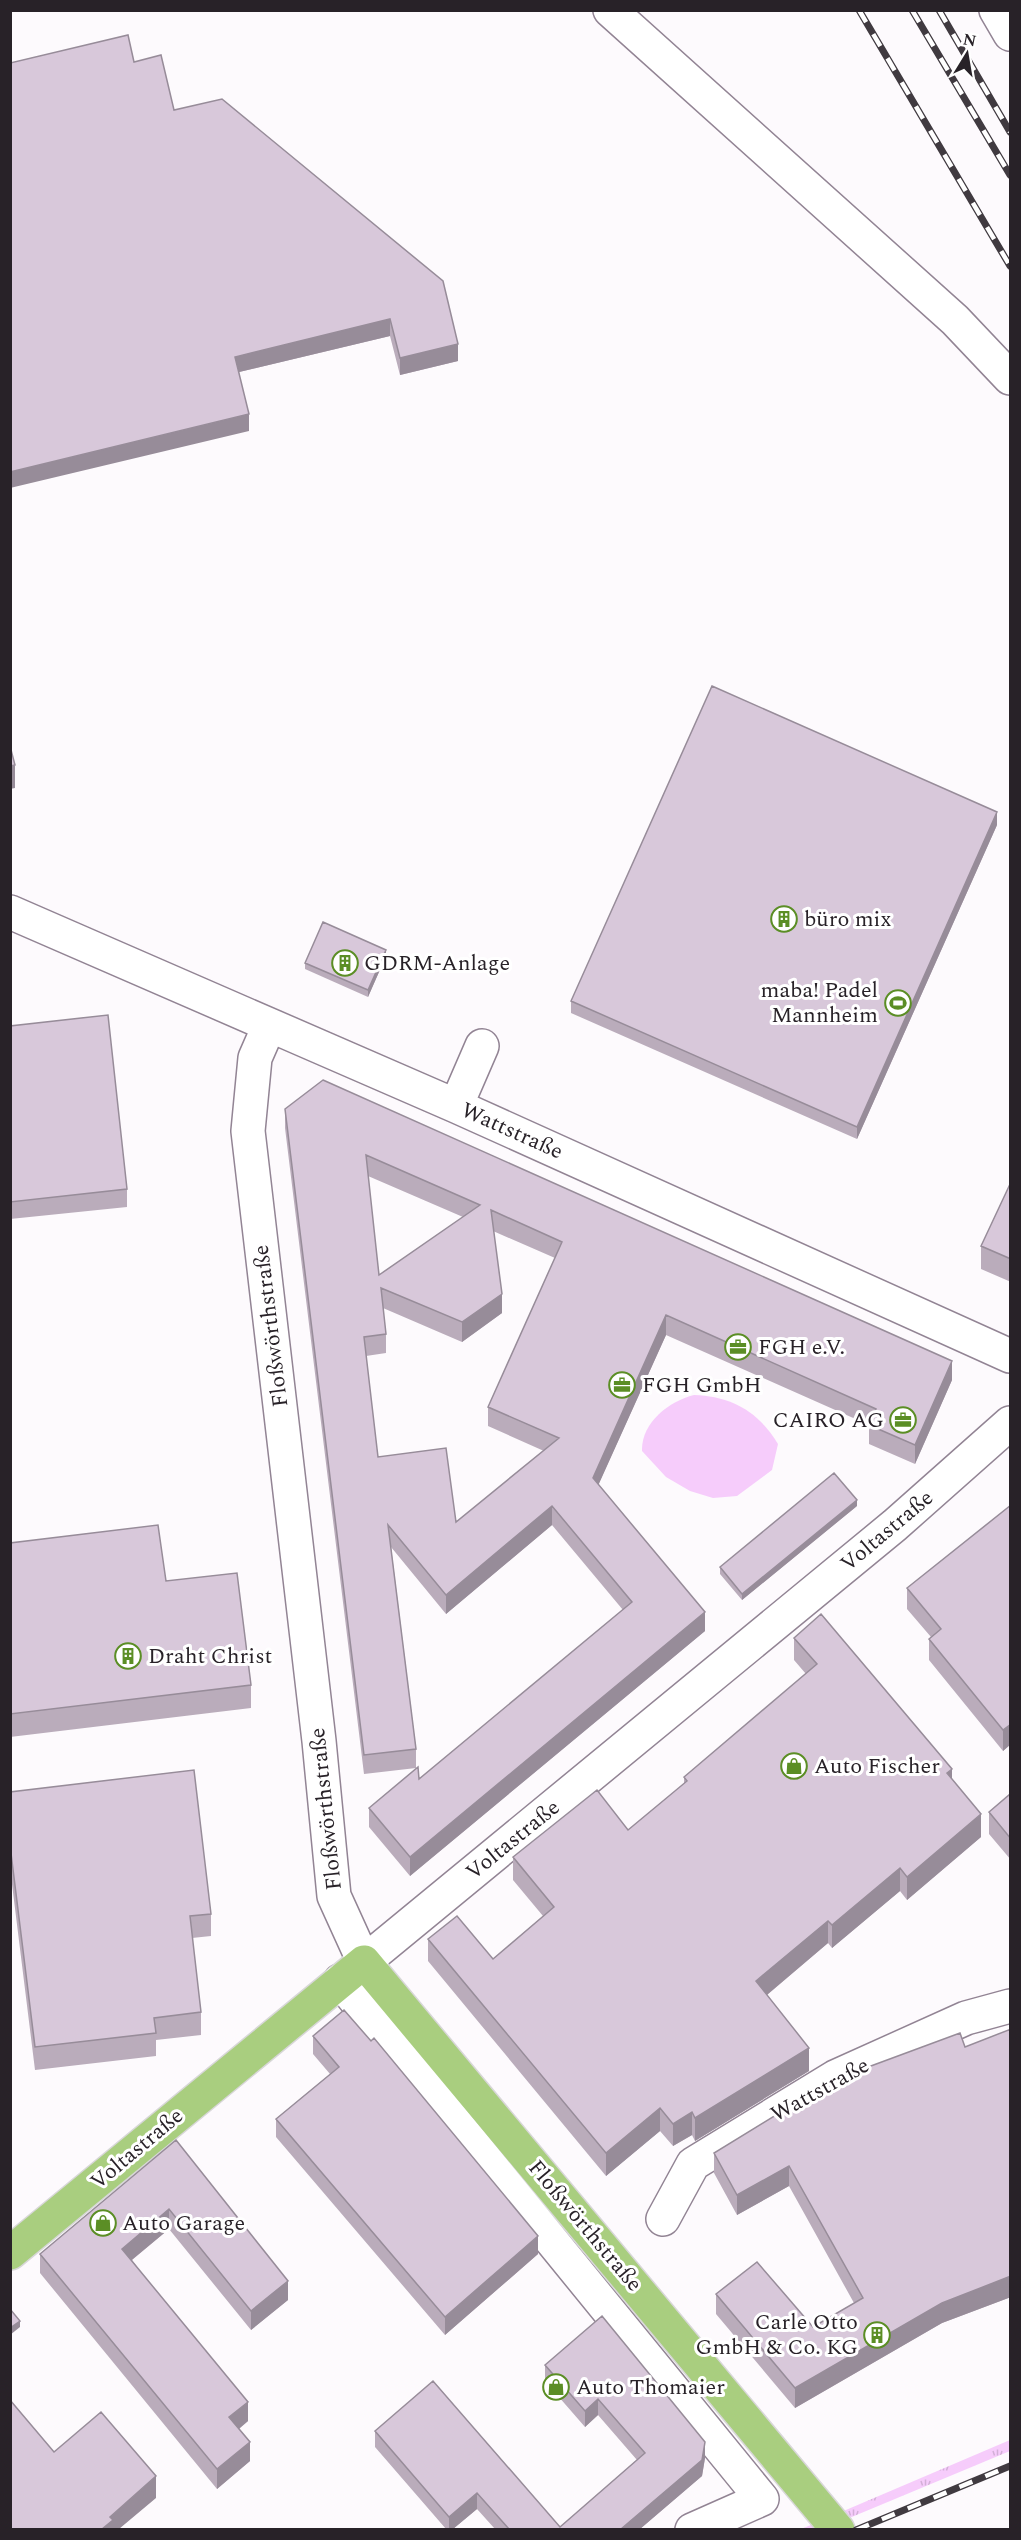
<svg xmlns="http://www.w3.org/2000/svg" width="1021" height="2540" font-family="Spectral,serif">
<defs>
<pattern id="grass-tufts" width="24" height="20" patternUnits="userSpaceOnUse" patternTransform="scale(1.5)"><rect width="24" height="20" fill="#f6ccfb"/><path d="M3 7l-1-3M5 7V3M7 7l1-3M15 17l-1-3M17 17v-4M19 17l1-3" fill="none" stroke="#d3afd7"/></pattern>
</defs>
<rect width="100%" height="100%" fill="#fdfafd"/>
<!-- grass -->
<path fill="url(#grass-tufts)" d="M1010,2440V2451L823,2529L799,2530Z"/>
<!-- park -->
<path fill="#f6ccfb" d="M694,1395C731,1396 759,1412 778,1444L772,1470L737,1496L713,1498L690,1491L666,1477L642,1451C641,1423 669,1401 694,1395Z"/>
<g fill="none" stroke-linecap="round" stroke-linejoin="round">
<!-- minor casing -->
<g stroke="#928494" stroke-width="36">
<path id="minor" d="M610,10L955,320L1010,378
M996,10L1010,34
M10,912L456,1106L1010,1356
M269,1026L255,1058L248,1131L319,1741L334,1896L364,1962L895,1525L1010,1423
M456,1106L482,1046
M340,1981L762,2499L692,2530
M663,2219L693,2164L835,2077L966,2018L1010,2006"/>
</g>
<!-- major casing -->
<g stroke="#d8d7d8" stroke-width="36">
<path id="major" d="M10,2253L364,1962L838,2530"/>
</g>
<!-- minor -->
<use href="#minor" stroke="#fff" stroke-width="33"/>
<!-- major -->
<use href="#major" stroke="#a9ce7f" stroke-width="33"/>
<!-- rail casing -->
<g stroke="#403a40" stroke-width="7">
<path id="rail" d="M859,10L1010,266
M912,10L1010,175
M939,10L1010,132
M856,2530L1010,2466"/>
</g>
<!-- rail -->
<use href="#rail" stroke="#fff" stroke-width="4.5" stroke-dasharray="14" stroke-linecap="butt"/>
</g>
<!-- wall -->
<path fill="#baacbb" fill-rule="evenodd" d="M134,62L174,110L458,361L400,375L390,336L239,372L249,431Z
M997,825L857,1139L571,1013V1001Z
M386,956L368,997L305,969V963Z
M10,1026L127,1189V1207L10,1219Z
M285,1109L952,1380L915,1464L869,1444V1425L666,1335L598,1485L705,1631L410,1876L369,1827V1808L419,1779L623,1610L552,1525L446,1614L391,1547L416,1749V1768L364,1774L285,1128ZM368,1176L463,1217L379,1275ZM493,1231L555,1258L488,1407V1426L544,1451L456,1522L378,1457L366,1356L386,1353V1334L383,1308L462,1342L502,1313Z
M1011,1182V1282L981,1269V1246Z
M1011,1505V1744L1003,1751L929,1660V1639L931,1637L907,1609V1588Z
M857,1506L742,1600L720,1574V1567Z
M10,1543L166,1581L251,1685V1708L10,1737Z
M794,1638L952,1779L981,1837L907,1900L900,1891L832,1948L828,1943L767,1995L809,2071L695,2141L692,2135L673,2146L660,2131L606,2176L428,1961V1939L493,1959L543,1916L513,1880V1857L628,1830L684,1784V1777L806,1674L794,1660Z
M10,1792L211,1914V1936L192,1938L201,2012V2035L156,2040V2056L35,2070L10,1868Z
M1011,1796V1860L989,1834V1812Z
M1011,2029V2297L942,2323L795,2408L716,2314V2294L813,2327L854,2303L789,2186L737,2215L714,2173V2153L965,2047Z
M313,2036L538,2254L445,2335L276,2137V2119L330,2074L313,2054Z
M176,2140L288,2300L251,2330L169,2229L132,2260L248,2421L239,2429L250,2461L217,2489L40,2273V2254Z
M545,2365L705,2458L702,2476L640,2529H495L477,2509L453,2529H446L375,2447V2431L560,2527L637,2460L598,2415L585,2427L545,2381Z"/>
<!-- shaded-wall -->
<path fill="#978c99" d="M390,319V336L235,373V357Z
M458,344V361L400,375V358Z
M249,414V431L10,488V472Z
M15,765V788L10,789V766Z
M997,812V825L857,1139V1127Z
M386,950V956L368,997V990Z
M502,1294V1313L462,1342V1322Z
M666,1315V1335L593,1497V1478Z
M952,1361V1380L915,1464V1445Z
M857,1500V1506L742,1600V1594Z
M552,1506V1525L446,1614V1595Z
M705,1612V1631L410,1876V1857Z
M1011,1724V1744L1003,1751V1730Z
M952,1769V1792L947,1773Z
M981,1814V1837L907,1900V1877Z
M900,1868V1891L832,1948V1925Z
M828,1921V1943L756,2004V1981Z
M809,2048V2071L695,2141V2118Z
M660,2108V2131L606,2176V2153Z
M692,2112V2135L673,2146V2124Z
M789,2166V2186L737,2215V2195Z
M169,2209V2229L122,2268V2249Z
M538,2236V2254L445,2335V2317Z
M1011,2276V2297L942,2323L795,2408V2388L942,2303Z
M288,2281V2300L251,2330V2311Z
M20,2321V2327L10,2335V2328Z
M598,2399V2415L585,2427V2411Z
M248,2402V2421L229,2437V2417Z
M250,2442V2461L217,2489V2469Z
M705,2442V2458L702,2476L640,2529H621Z
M156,2476V2498L119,2529H102L110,2517Z
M477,2493V2509L453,2529H449V2517Z"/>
<!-- building -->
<path fill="#d8c8da" stroke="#978c99" stroke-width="1.5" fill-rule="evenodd" d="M128,35L134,62L161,55L174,110L222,99L443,281L458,344L400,358L390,319L235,357L249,414L10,472V63Z
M712,686L997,812L857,1127L571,1001Z
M10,746L15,765L10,766Z
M323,922L386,950L368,990L305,963Z
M108,1015L127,1189L10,1202V1026Z
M323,1080L952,1361L915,1445L869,1425L876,1409L666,1315L593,1478L705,1612L410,1857L369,1808L418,1767L419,1779L632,1602L552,1506L446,1595L388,1525L416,1749L364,1755L285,1109ZM366,1155L480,1205L379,1275ZM491,1210L562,1242L488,1407L559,1438L456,1522L446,1448L378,1457L364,1337L386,1334L381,1288L462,1322L502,1294Z
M1011,1182V1259L981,1246Z
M834,1473L857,1500L742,1594L720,1567Z
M1011,1505V1724L1003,1730L929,1639L941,1629L907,1588Z
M158,1525L166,1581L237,1573L251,1685L10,1714V1543Z
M821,1614L952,1769L947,1773L981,1814L907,1877L900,1868L832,1925L828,1921L756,1981L809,2048L695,2118L692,2112L673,2124L660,2108L606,2153L428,1939L457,1916L493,1959L554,1907L513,1857L597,1790L628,1830L687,1781L684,1777L817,1664L794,1638Z
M194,1770L211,1914L190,1916L201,2012L154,2018L156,2033L35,2047L10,1845V1792Z
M1009,1795L1011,1796V1839L989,1812Z
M344,2010L371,2041L374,2038L538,2236L445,2317L276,2119L339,2067L313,2036Z
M1011,2029V2276L942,2303L795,2388L716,2294L757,2262L813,2327L863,2298L789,2166L737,2195L714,2153L833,2080L960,2033L965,2047Z
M176,2140L288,2281L251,2311L169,2209L122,2249L248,2402L229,2417L250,2442L217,2469L40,2254Z
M10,2309L20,2321L10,2328Z
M602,2316L705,2442L702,2460L621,2529H509L477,2493L449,2517L375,2431L433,2381L560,2527L645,2453L598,2399L585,2411L545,2365Z
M10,2400L54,2452L101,2412L156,2476L110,2517L113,2520L102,2529H10Z"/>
<!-- icons -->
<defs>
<g id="building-ring" transform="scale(1.35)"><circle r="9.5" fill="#fff" stroke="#5b8e25" stroke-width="1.5"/><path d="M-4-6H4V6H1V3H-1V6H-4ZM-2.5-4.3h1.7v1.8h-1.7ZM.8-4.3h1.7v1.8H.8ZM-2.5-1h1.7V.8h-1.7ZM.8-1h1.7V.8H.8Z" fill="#5b8e25"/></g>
<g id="stadium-ring" transform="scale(1.35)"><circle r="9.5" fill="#fff" stroke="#5b8e25" stroke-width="1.5"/><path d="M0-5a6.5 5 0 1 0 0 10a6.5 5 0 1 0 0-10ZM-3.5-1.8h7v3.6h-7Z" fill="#5b8e25"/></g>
<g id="office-ring" transform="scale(1.35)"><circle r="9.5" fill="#fff" stroke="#5b8e25" stroke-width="1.5"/><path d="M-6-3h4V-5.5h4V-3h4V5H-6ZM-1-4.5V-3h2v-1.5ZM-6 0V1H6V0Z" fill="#5b8e25"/></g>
<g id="shop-ring" transform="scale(1.35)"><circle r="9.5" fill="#fff" stroke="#5b8e25" stroke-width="1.5"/><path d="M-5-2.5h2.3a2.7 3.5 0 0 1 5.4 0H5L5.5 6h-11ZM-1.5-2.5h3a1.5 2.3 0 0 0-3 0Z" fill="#5b8e25"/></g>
</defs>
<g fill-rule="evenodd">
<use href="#building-ring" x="784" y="919"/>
<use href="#building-ring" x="345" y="963"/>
<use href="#stadium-ring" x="898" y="1003"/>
<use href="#office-ring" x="738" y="1347"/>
<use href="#office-ring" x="622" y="1385"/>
<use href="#office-ring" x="903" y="1420"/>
<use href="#building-ring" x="128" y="1656"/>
<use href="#shop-ring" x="794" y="1766"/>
<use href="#shop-ring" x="103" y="2223"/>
<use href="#building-ring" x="877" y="2335"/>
<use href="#shop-ring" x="556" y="2387"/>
</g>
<g text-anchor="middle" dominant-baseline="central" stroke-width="6" stroke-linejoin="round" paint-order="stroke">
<!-- poi labels -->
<g font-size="22" fill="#282228" stroke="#fff" text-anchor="start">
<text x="804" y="919">büro mix</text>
<text x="364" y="963">GDRM-Anlage</text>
<text x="878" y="990" text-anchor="end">maba! Padel<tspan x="878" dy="25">Mannheim</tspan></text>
<text x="758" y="1347">FGH e.V.</text>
<text x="642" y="1385">FGH GmbH</text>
<text x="884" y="1420" text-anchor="end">CAIRO AG</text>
<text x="148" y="1656">Draht Christ</text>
<text x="814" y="1766">Auto Fischer</text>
<text x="122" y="2223">Auto Garage</text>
<text x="858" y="2322" text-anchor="end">Carle Otto<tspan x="858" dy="25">GmbH &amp; Co. KG</tspan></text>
<text x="576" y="2387">Auto Thomaier</text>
</g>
<!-- street labels -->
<g font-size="22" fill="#282228" stroke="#fff">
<text transform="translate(512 1131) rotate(24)">Wattstraße</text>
<text transform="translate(271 1326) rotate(-97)">Floßwörthstraße</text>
<text transform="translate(887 1531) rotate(-40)">Voltastraße</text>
<text transform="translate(326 1809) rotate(-96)">Floßwörthstraße</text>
<text transform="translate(513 1840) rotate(-39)">Voltastraße</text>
<text transform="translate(820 2090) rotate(-29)">Wattstraße</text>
<text transform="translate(137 2149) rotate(-40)">Voltastraße</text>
<text transform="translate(585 2226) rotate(50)">Floßwörthstraße</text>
</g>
</g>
<!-- border -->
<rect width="1021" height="2540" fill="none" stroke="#282228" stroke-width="24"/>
<!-- north arrow -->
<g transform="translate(967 54) rotate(11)" stroke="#ffffff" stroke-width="4.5" paint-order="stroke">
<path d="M0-4.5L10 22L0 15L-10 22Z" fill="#282228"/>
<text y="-9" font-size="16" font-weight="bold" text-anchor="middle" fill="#282228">N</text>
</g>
</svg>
